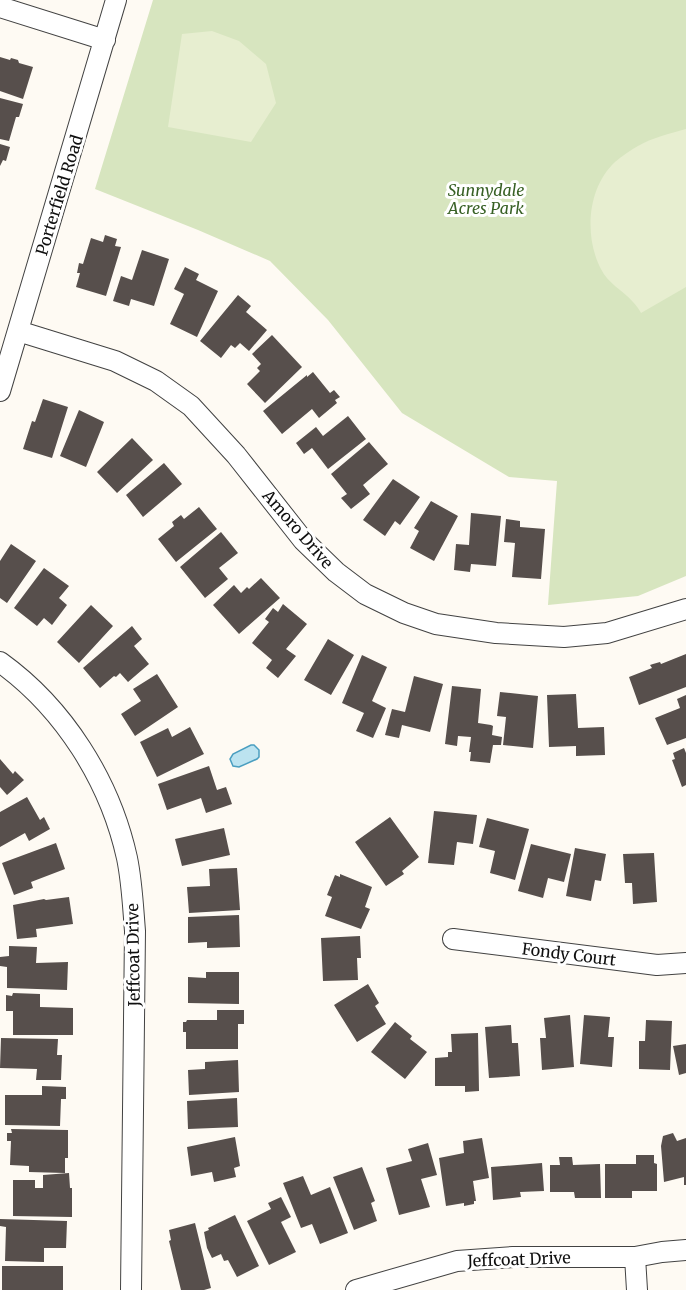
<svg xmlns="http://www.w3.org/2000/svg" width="686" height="1290" font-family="Merriweather,serif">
<rect width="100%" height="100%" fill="#fefaf3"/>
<!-- green -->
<path fill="#d7e5bf" d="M153,0H686V576L638,596L548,605L557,481L509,477L402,413L328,320L270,261L198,230L95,189Z"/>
<!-- pitch -->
<path fill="#e7eed0" d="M212,31L239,41L266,64L276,103L251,142L168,127L182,34Z
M686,129V287L641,313C639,309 636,305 633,302C623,290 608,284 601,269C584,237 587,188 615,162C622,156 631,150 638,146C651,138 672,133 686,129Z"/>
<!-- water -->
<path fill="#bce3f0" stroke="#4a9ec0" stroke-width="1.5" d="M251,745H254L259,750V757L257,759L239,767L233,766L230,759L233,754Z"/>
<!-- building -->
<path fill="#574f4c" d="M0,57L10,60L11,58L18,60L19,63L33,67L23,99L0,91Z
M0,98L23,104L19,117H16L9,141L0,139Z
M0,144L10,147L6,161L3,160L0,166Z
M105,235L117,239L115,246L121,247L106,296L76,287L80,273H77L79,263L83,264L91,238L103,242Z
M142,250L169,259L154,306L131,299L129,306L113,301L121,276L132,280Z
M185,267L199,274L196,280L218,291L197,337L170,324L184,294L174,289Z
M238,295L251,306L246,312L267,330L249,351L240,343L235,348L231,345L221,358L200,341Z
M272,335L302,367L265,403L247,384L260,371L257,368L261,364L252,354Z
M313,372L330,393L334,390L340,397L335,400L337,403L319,418L312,409L282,434L263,411L307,375V377Z
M43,399L68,407L52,458L23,449L32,421L35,422Z
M79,410L104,422L86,467L60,456Z
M348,416L366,439L328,469L312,448L304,454L296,443L316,427L323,436Z
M132,438L153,460L117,493L97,472Z
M369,442L388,464L363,485L370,494L351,509L341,498L347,494L331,474Z
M164,463L182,484L143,517L126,495Z
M393,479L420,497L400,525L395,521L385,536L363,520Z
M431,501L458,516L434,561L410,548L419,531L414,528Z
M199,507L217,529L176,562L158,539L174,526L172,522L181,515L184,519Z
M471,513L501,516L496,566L471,564L470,572L454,570L456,544L469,545Z
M506,519L520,521V527L545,529L541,579L512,577L515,543L504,542Z
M221,532L238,553L219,568L228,579L205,598L180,567Z
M11,544L36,561L7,603L0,598V561Z
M44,568L69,586L59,598L67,605L52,625L44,618L37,626L14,608Z
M261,578L280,598L239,634L213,605L234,585L241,593L247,587L249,589Z
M283,604L307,624L286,649L296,656L278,678L266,668L272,660L252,643L269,622L265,619L273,608L278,612Z
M91,605L113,626L79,663L57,642Z
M132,626L142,639L134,646L149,664L128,682L120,673L116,677L114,676L100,688L83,668Z
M328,639L354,655L331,695L304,680Z
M686,654V687L639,705L629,677L652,668L650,665L653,664L660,662L661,664Z
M362,655L387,667L372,701L386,708L373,738L356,731L364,713L342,703Z
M157,674L178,707L135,736L121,714L141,701L133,689Z
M414,676L443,684L430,732L402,725L399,738L385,735L392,709L405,712Z
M452,686L481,689L478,723L491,725L493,726L492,735L502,737L501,745H493L490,763L470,761L471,752H469L471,737L458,736L457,746L445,744Z
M500,692L538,696L533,748L503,745L506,717L497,716Z
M576,694L578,728L604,727L605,755L576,756V746L549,747L547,695Z
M686,695V738L667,745L655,718L680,708L677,699Z
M190,727L204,754L157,777L140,742L168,728L172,737Z
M684,748L686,753V785L682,787L672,760L675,759L673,753Z
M0,759L13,774L15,771L24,780L7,795L0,787Z
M209,766L217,790L226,787L232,804L206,813L201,798L167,810L158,784Z
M27,797L40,820L44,817L50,829L29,841L25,833L0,847V812Z
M434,811L477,815L473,844L457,842L454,865L428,863Z
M390,817L419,857L402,871L404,874L386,886L355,842Z
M487,818L529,829L515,880L490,873L495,851L479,847Z
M224,828L230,855L182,866L175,839Z
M56,843L65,869L31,882L33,888L14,895L2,863Z
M531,844L571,854L564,882L548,878L543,898L518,891Z
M575,848L606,854L601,881L595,880L591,901L566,896Z
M654,853L657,902L633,904L632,883H625L623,854Z
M237,868L240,910L189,913L187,887L210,886L209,869Z
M340,874L372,887L365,907L370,909L361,929L325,916L332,897L327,895L335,875L340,877Z
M69,897L73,924L36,929L37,937L17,939L13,905L44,899L46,900Z
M239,915L240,947L207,948V942L188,943V917Z
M360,936L361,958H357L358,980L323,981L321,938Z
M9,946L37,947L36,963L68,962L67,990L7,988V967L0,966V957L9,956Z
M206,972H239V1004L188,1003V977L206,978Z
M368,984L379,1003L375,1006L386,1024L357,1042L334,1005Z
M13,993L40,994V1007L73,1008V1035H13V1011H6V995L12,996Z
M217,1010H244V1024H238V1049H186V1032H183V1022H186L187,1020H217Z
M570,1015L574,1067L542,1070L540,1038H546L544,1018Z
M584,1015L610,1017L608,1037H614L612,1067L580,1064Z
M646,1020L672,1021L670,1070L639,1069V1041H645Z
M395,1022L412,1036L410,1039L427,1052L405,1079L371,1052Z
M511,1025L512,1043H518L520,1076L489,1078L485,1027Z
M478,1033L479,1091L465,1092V1086H435V1058L448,1057V1052H452L451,1034Z
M1,1038L58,1039L57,1055H62L61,1080H36L37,1069L0,1068Z
M686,1044V1073L679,1075L673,1046Z
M238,1060L239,1092L189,1095L188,1070L205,1069V1062Z
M42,1086L66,1087V1099H61L60,1126L5,1125V1095H42Z
M237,1098L238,1127L188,1129L187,1101Z
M11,1129L68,1130V1158H65V1173L29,1172V1166L10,1165L11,1141H7V1133H12Z
M673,1133L677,1141L686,1138V1185H684V1177L664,1182L661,1146L663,1136Z
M235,1137L240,1166L234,1168L236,1177L214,1182L212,1172L191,1176L187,1147Z
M482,1138L489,1178L473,1181L476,1201H474V1204L464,1206V1203L446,1206L439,1158L464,1153L463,1141Z
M428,1143L437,1175L421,1179L430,1207L399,1215L386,1168L412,1161L408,1149Z
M636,1155H654V1163L657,1164V1191H632V1198H605V1164H636Z
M559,1157H572L573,1165L600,1164L601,1198H575L574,1192H550V1165H560Z
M542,1163L544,1191L520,1192L521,1197L493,1200L491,1167Z
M362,1167L375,1201L371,1203L377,1221L354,1230L333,1177Z
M69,1173L70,1188H72V1217L13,1216V1180H35V1188H43V1175Z
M303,1176L311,1195L330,1187L348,1233L320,1244L312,1224L301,1228L283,1183Z
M281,1197L291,1217L281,1222L296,1252L269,1265L247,1221L271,1209L268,1203Z
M235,1215L259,1266L237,1277L228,1260L224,1261L221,1254L212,1258L207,1248L204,1232L209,1230L208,1228Z
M0,1219L67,1221L66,1248H44V1262L5,1261L6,1227L0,1226Z
M195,1223L211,1288L204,1290H181L169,1241L171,1240L169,1230Z
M2,1266H63V1290H2Z"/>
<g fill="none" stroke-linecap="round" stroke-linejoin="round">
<!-- street casing -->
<g stroke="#424242" stroke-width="22">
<path id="street" d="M0,7L105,40
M18,331L115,361L156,381L191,406L236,455L303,540L336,572L365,594L404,613L436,624L496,633L564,637L607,633L686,609
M0,391L116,0
M0,662C64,708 110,781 127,858C132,882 133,907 135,931L131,1290
M453,939L657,965L686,963
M635,1257L637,1290
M356,1290L457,1261L513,1257H635L662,1252L686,1250"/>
</g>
<!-- street -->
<use href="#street" stroke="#fff" stroke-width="20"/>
</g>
<g text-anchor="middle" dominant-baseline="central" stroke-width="6" stroke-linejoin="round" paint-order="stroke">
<!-- park labels -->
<g font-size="16" font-style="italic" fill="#386125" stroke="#fff">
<text x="486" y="190">Sunnydale<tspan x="486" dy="18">Acres Park</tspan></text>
</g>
<!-- street labels -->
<g font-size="16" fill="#0f0f0f" stroke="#fff">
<text transform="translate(59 195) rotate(-73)">Porterfield Road</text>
<text transform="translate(298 529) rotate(49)">Amoro Drive</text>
<text transform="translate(569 954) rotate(7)">Fondy Court</text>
<text transform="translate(133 955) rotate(-91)">Jeffcoat Drive</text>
<text transform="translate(519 1259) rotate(-2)">Jeffcoat Drive</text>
</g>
</g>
</svg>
